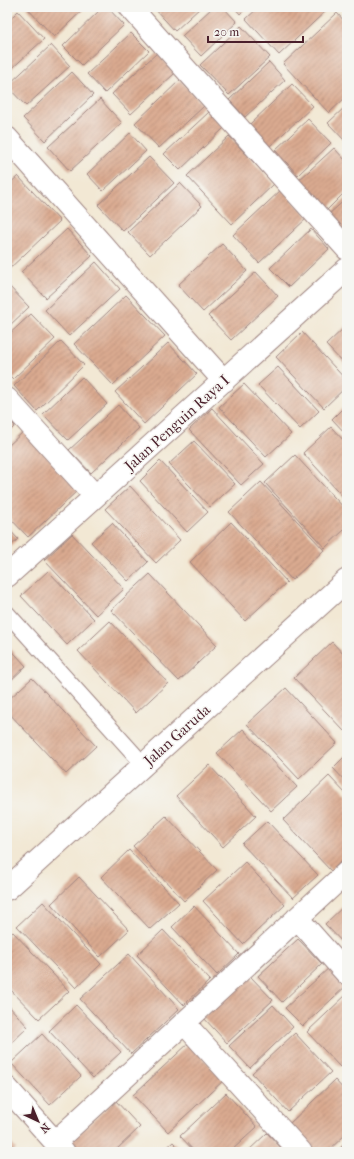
<svg xmlns="http://www.w3.org/2000/svg" width="354" height="1159" font-family="'IM FELL French Canon',serif">
<defs>
<pattern id="building-hatch" width="6" height="6" patternUnits="userSpaceOnUse"><rect width="6" height="6" fill="#daaa90"/><path d="M-1 1l2-2M0 6l6-6M5 7l2-2" fill="none" stroke="#b38a76"/></pattern>
</defs>
<rect width="100%" height="100%" fill="#f6f6f2"/>
<filter id="ink" filterUnits="userSpaceOnUse"><feTurbulence type="fractalNoise" baseFrequency=".025" numOctaves="2"/><feDisplacementMap in="SourceGraphic" scale="8" xChannelSelector="R" yChannelSelector="G"/><feConvolveMatrix kernelMatrix="1 2 1 2 8 2 1 2 1" color-interpolation-filters="sRGB"/></filter>
<filter id="wash" filterUnits="userSpaceOnUse"><feTurbulence type="fractalNoise" baseFrequency=".012" numOctaves="4" result="noise"/><feDisplacementMap in="SourceGraphic" scale="16" xChannelSelector="R" yChannelSelector="G"/><feGaussianBlur stdDeviation="0.9" result="paint"/><feColorMatrix in="noise" values="0 0 0 0 0 0 0 0 0 0 0 0 0 0 0 0 0 1.4 0 .05"/><feComposite in="paint" operator="in"/></filter>
<g filter="url(#wash)">
<rect width="100%" height="100%" fill="#f2e8d4"/>
<g id="blocks">
<!-- building -->
<path fill="url(#building-hatch)" d="M26,7H86L54,37Z
M103,7H107L124,25L82,65L63,46Z
M155,7H201L175,31L154,8Z
M213,7H223L237,22L201,56L182,36Z
M234,7H247L240,14Z
M259,7H330L279,55L246,19Z
M18,11L44,39L7,73V22Z
M337,13L347,24V96L329,113L283,64Z
M241,26L270,57L229,95L200,65Z
M131,33L149,51L105,93L87,74Z
M51,45L70,66L26,106L7,86Z
M157,53L175,73L131,114L112,94Z
M269,62L285,80L245,117L229,100Z
M72,72L93,95L45,141L23,118Z
M180,80L204,106L159,148L135,123Z
M292,84L313,106L270,146L250,124Z
M100,99L122,123L70,171L48,147Z
M347,105V143L328,123Z
M209,112L224,128L180,170L164,154Z
M308,119L331,143L298,175L275,150Z
M130,133L146,151L103,191L87,174Z
M229,136L274,184L232,224L187,176Z
M334,148L347,162V190L326,211L298,181Z
M149,157L174,183L123,231L98,205Z
M18,176L60,221L8,270L7,269V186Z
M180,183L202,206L150,255L128,232Z
M282,189L308,217L259,263L233,235Z
M347,198V233L329,214Z
M67,229L92,256L46,298L21,272Z
M311,229L329,249L289,287L270,268Z
M222,244L247,271L203,312L178,285Z
M96,262L120,289L69,336L45,310Z
M256,272L278,296L231,340L208,316Z
M7,284L29,307L7,328Z
M126,295L165,336L113,385L74,344Z
M31,314L55,339L13,379L7,373V336Z
M347,325V367L326,345Z
M302,332L347,381V386L324,408L276,357Z
M61,341L84,365L37,411L14,386Z
M168,343L197,374L144,424L115,392Z
M278,367L319,411L300,429L258,385Z
M82,377L107,404L68,440L43,414Z
M244,384L291,434L266,457L219,407Z
M347,404V435L332,419Z
M118,405L139,428L91,473L69,450Z
M212,408L264,464L241,485L189,430Z
M7,418L15,426L7,434Z
M331,427L347,444V501L303,453Z
M24,431L78,490L28,537L7,515V447Z
M194,441L235,484L210,507L169,464Z
M295,455L347,511V527L325,548L265,483Z
M160,461L208,512L187,532L140,481Z
M261,482L324,550L292,580L229,512Z
M130,486L180,540L156,563L105,509Z
M231,522L287,582L245,621L190,562Z
M112,523L148,562L128,581L91,542Z
M7,527L18,539L7,549Z
M72,534L124,589L96,615L44,560Z
M48,571L94,619L67,645L21,596Z
M150,574L217,645L179,681L111,610Z
M110,621L168,683L136,713L78,651Z
M332,642L347,658V728L344,731L294,678Z
M7,645L26,666L7,684Z
M32,678L96,746L66,774L7,711V701Z
M286,688L337,743L299,779L247,724Z
M243,729L297,787L271,811L217,753Z
M347,754V783L333,768Z
M209,765L256,816L223,847L176,796Z
M329,776L347,795V856L331,871L283,820Z
M166,816L217,870L184,901L133,846Z
M267,821L318,875L293,898L242,844Z
M129,850L179,903L150,929L101,877Z
M245,862L285,905L243,944L203,901Z
M79,877L129,930L100,957L51,904Z
M43,902L101,964L76,988L17,926Z
M347,903V947L325,924Z
M194,906L239,954L217,975L172,927Z
M163,930L210,980L184,1005L137,955Z
M13,932L69,991L39,1019L7,986V937Z
M298,939L322,964L282,1002L258,976Z
M129,954L179,1009L131,1054L80,999Z
M330,967L347,985L303,1026L285,1008Z
M249,975L273,1000L227,1043L203,1017Z
M347,994V1060L340,1067L307,1032Z
M7,1004L28,1027L7,1047Z
M76,1005L121,1052L93,1078L49,1031Z
M273,1005L293,1027L250,1068L229,1046Z
M295,1033L331,1072L288,1112L252,1073Z
M42,1034L81,1076L50,1105L11,1063Z
M189,1043L224,1080L168,1132L133,1095Z
M335,1080L347,1093V1133L327,1152H315L289,1124Z
M226,1093L257,1127L230,1152H195L180,1136Z
M115,1100L140,1127L114,1152H75L68,1144Z
M267,1133L285,1152H247Z
M7,1139L16,1149L12,1152H7Z
M347,1141V1152H336Z
M173,1142L183,1152H162Z"/>
</g>
</g>
<g filter="url(#ink)">
<use href="#blocks" fill-opacity="0" stroke="#9e8480" stroke-width="1"/>
<g fill="none" stroke-linecap="round" stroke-linejoin="round">
<!-- service casing -->
<g stroke="#9e8480" stroke-width="17">
<path id="service" d="M7,613L144,765"/>
</g>
<!-- minor casing -->
<g stroke="#9e8480" stroke-width="24">
<path id="minor" d="M130,7L347,249
M7,138L224,381
M7,399L95,496
M7,576L347,269
M297,918L347,974
M184,1023L301,1152
M7,1088L64,1152
M55,1142L184,1023L347,872"/>
</g>
<!-- tertiary casing -->
<g stroke="#9e8480" stroke-width="24">
<path id="tertiary" d="M7,889L347,580"/>
</g>
<!-- service -->
<use href="#service" stroke="#fff" stroke-width="15"/>
<!-- minor -->
<use href="#minor" stroke="#fff" stroke-width="22"/>
<!-- tertiary -->
<use href="#tertiary" stroke="#fff" stroke-width="22"/>
</g>
</g>
<g text-anchor="middle" dominant-baseline="central" stroke-width="3" stroke-linejoin="round" paint-order="stroke">
<!-- street labels -->
<g font-size="15" fill="#4a1f2b" stroke="#f6f6f2">
<text transform="translate(177 423) rotate(-42)">Jalan Penguin Raya I</text>
<text transform="translate(177 735) rotate(-42)">Jalan Garuda</text>
</g>
</g>
<!-- margin -->
<rect width="354" height="1159" fill="none" stroke="#f6f6f2" stroke-width="24"/>
<!-- north arrow -->
<g transform="translate(38 1121) rotate(136)" stroke="#f6f6f2" stroke-width="3" paint-order="stroke">
<path d="M0-3L7 15L0 10L-7 15Z" fill="#4a1f2b"/>
<text y="-6" font-size="11" font-weight="bold" text-anchor="middle" fill="#4a1f2b">N</text>
</g>
<!-- scale -->
<path d="M208 36v6h95v-6" fill="none" stroke="#4a1f2b" stroke-width="2"/>
<text x="214" y="36" font-size="12" fill="#4a1f2b" stroke="#f6f6f2" stroke-width="3" paint-order="stroke">20 m</text>
</svg>
